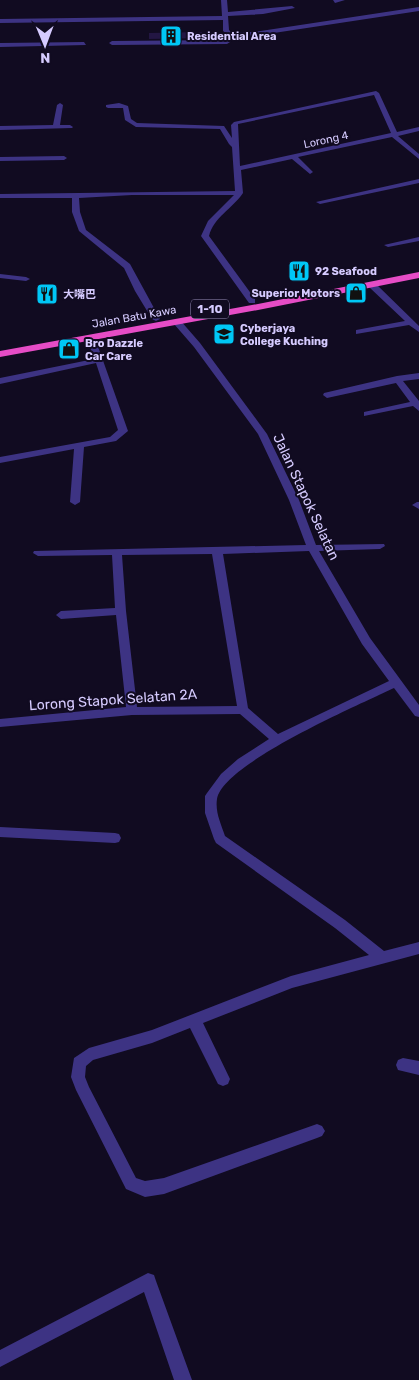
<svg xmlns="http://www.w3.org/2000/svg" width="419" height="1380" font-family="Rubik,'Noto Sans SC',sans-serif">
<rect width="100%" height="100%" fill="#110b21"/>
<!-- building -->
<path fill="#231643" d="M202,32L201,38L149,39V33Z"/>
<g fill="none" stroke-linecap="round" stroke-linejoin="round">
<!-- minor -->
<path fill="#3d3383" fill-rule="evenodd" d="M221,0H227L228,12L292,6L295,8L263,14L228,16L229,30L231,32H254L419,7V11L254,36H232L230,42L227,44L112,45L109,43L112,41L225,40L227,34L223,31V20L0,23V19L222,16Z
M333,0H345L335,3Z
M84,42L86,45L0,47V43Z
M376,91L379,93L397,132L419,127V131L398,136L419,154V159L392,137L298,157L313,172L310,174L292,159L241,170L243,193C232,209 214,217 209,236L255,299V303H249L201,236L208,221L234,195H132L79,198L80,212L86,230L130,264L160,319L156,321L152,319L135,291L124,268L79,231L72,212V198H0V194L235,191L232,147L229,144L220,129L136,127L125,120L123,108H108L106,107V105L119,103L128,106L131,119L137,123L224,126L232,138L231,125L234,122ZM374,95L391,133L240,166L238,124Z
M60,103L63,105L60,125H70L73,127L72,128L0,130V126L53,125L57,105Z
M0,157L64,156L67,158L64,160L0,161Z
M419,179V183L320,204L316,202Z
M419,237V241L388,247L384,245Z
M0,274L26,277L30,279L26,281L0,278Z
M369,283H375L419,326V332L409,325L356,334V330L405,321L369,287Z
M174,320H180L200,343L267,434L299,500L316,545L384,544L385,546L380,549L319,551L370,638L419,705V717L415,716L394,688C361,704 223,763 217,799C215,812 221,824 225,836L345,920L384,951L419,942V954L292,988L203,1023L230,1079L228,1084L223,1086L218,1084L190,1028L152,1043L93,1060L86,1066L85,1077L89,1087L136,1178L145,1181L164,1178L317,1124L322,1126L325,1131L322,1136L317,1138L164,1194L145,1197L126,1189L76,1090L71,1077L74,1058L89,1048L152,1030L291,976L369,955L335,928L216,843L214,839L205,813V796L207,793L221,774L238,759L269,739L240,714L132,715L0,727V719L126,707L116,615L61,619L56,615L61,611L115,608L112,555L38,556L33,553L34,551L306,545L289,500L258,434L194,347L174,324ZM309,551L362,644L389,681L278,734L248,708L223,554ZM212,554L237,706L137,707L126,611L122,555Z
M88,336H91L95,338L128,431L116,441L84,447L80,502L75,505L70,502L74,449L0,463V457L110,437L118,430L96,363L0,384V378L94,359L87,338Z
M419,373V379L403,381L419,401V411L413,406L364,416V412L410,402L396,383L327,398L323,395L324,393L397,376Z
M417,502H419V509L412,505Z
M0,827L115,833L119,834L121,838L119,842L115,843L0,837Z
M403,1058L419,1061V1075L398,1070L396,1065L398,1060Z
M148,1273L154,1275L156,1281L192,1380H174L144,1292L0,1367V1350Z"/>
<!-- trunk -->
<path fill="#e64cc6" fill-rule="evenodd" d="M419,272V278L258,310L0,357V351L258,304Z"/>
</g>
<!-- icons -->
<defs>
<g id="building-square" transform="scale(1.125)"><rect x="-9" y="-9" width="18" height="18" rx="4" fill="#00c7f6" stroke="#110b21"/><path d="M-4-6H4V6H1V3H-1V6H-4ZM-2.5-4.3h1.7v1.8h-1.7ZM.8-4.3h1.7v1.8H.8ZM-2.5-1h1.7V.8h-1.7ZM.8-1h1.7V.8H.8Z" fill="#111"/></g>
<g id="restaurant-square" transform="scale(1.125)"><rect x="-9" y="-9" width="18" height="18" rx="4" fill="#00c7f6" stroke="#110b21"/><path d="M-5-6h1v4h1v-4h1v4h1v-4h1v5L-1.5 .5V6h-2V.5L-5-1ZM5-6V6H3V1.5H1.5Q1.5-4 5-6Z" fill="#111"/></g>
<g id="shop-square" transform="scale(1.125)"><rect x="-9" y="-9" width="18" height="18" rx="4" fill="#00c7f6" stroke="#110b21"/><path d="M-5-2.5h2.3a2.7 3.5 0 0 1 5.4 0H5L5.5 6h-11ZM-1.5-2.5h3a1.5 2.3 0 0 0-3 0Z" fill="#111"/></g>
<g id="university-square" transform="scale(1.125)"><rect x="-9" y="-9" width="18" height="18" rx="4" fill="#00c7f6" stroke="#110b21"/><path d="M0-5L7-2L0 1L-7-2ZM-4 1L0 2.5L4 1V4Q0 6-4 4Z" fill="#111"/></g>
</defs>
<g fill-rule="evenodd">
<use href="#building-square" x="171" y="36"/>
<use href="#restaurant-square" x="299" y="271"/>
<use href="#shop-square" x="356" y="293"/>
<use href="#restaurant-square" x="47" y="294"/>
<use href="#university-square" x="224" y="334"/>
<use href="#shop-square" x="69" y="349"/>
</g>
<g text-anchor="middle" dominant-baseline="central" stroke-width="4" stroke-linejoin="round" paint-order="stroke">
<!-- far-poi labels -->
<g font-size="11" font-weight="bold" fill="#d6cbff" stroke="#110b21" text-anchor="start">
<text x="187" y="36">Residential Area</text>
<text x="315" y="271">92 Seafood</text>
<text x="340" y="293" text-anchor="end">Superior Motors</text>
<text x="63" y="294">大嘴巴</text>
<text x="240" y="328">Cyberjaya<tspan x="240" dy="13">College Kuching</tspan></text>
<text x="85" y="343">Bro Dazzle<tspan x="85" dy="13">Car Care</tspan></text>
</g>
<!-- far-street labels -->
<g font-size="11" fill="#d6cbff" stroke="#110b21">
<text transform="translate(326 140) rotate(-12)">Lorong 4</text>
<text transform="translate(134 317) rotate(-10)">Jalan Batu Kawa</text>
</g>
<!-- shield labels -->
<rect fill="#110b21" stroke="#9b91bc" stroke-width="1" x="191" y="299.5" width="38" height="19" rx="4"/>
<g font-size="12" font-weight="bold" fill="#d6cbff">
<text x="210" y="309">1-10</text>
</g>
<!-- street labels -->
<g font-size="14" fill="#d6cbff" stroke="#110b21">
<text transform="translate(306 497) rotate(65)">Jalan Stapok Selatan</text>
<text transform="translate(113 700) rotate(-4)">Lorong Stapok Selatan 2A</text>
</g>
</g>
<!-- north arrow -->
<g transform="translate(45 45) rotate(179)" stroke="#110b21" stroke-width="4" paint-order="stroke">
<path d="M0-4L9 19L0 12L-9 19Z" fill="#d6cbff"/>
<text y="-8" font-size="14" font-weight="bold" text-anchor="middle" fill="#d6cbff">N</text>
</g>
</svg>
